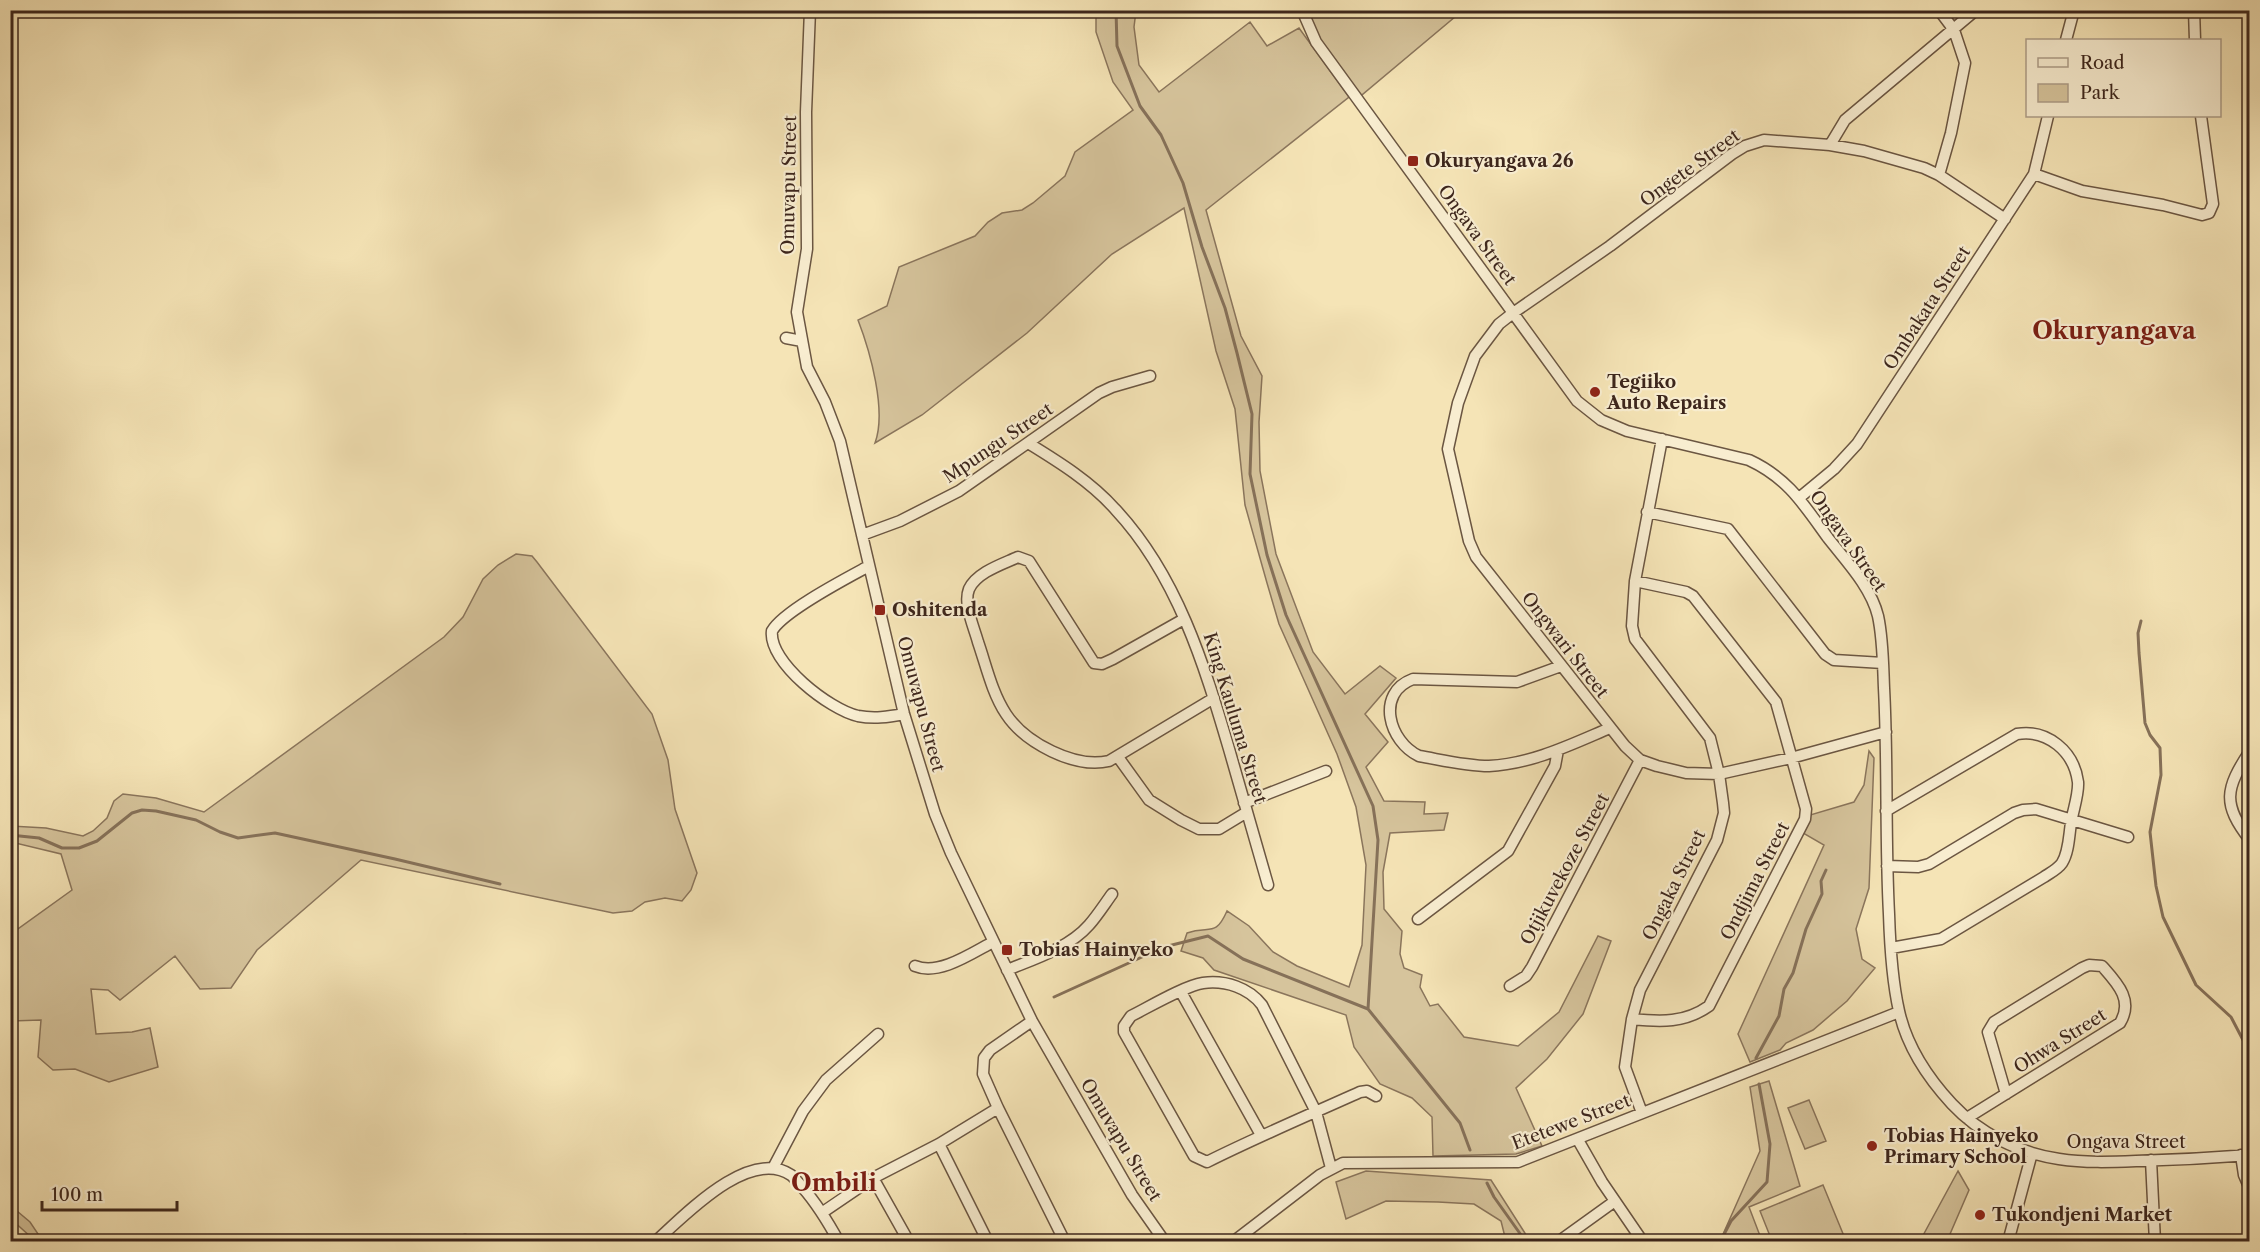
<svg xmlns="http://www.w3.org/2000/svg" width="2260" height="1252" font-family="'Libre Caslon Text',serif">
<rect width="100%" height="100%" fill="#f5e4b6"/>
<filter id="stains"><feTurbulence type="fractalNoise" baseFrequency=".00333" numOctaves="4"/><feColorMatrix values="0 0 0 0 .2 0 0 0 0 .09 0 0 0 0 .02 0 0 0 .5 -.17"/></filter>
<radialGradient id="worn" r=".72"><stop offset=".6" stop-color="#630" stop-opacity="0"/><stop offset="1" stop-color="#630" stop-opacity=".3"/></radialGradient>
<!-- green -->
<path fill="#d6c49c" stroke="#8a755c" stroke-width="1.5" d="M1096,11H1136L1134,27L1139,65L1159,92L1250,22L1267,46L1299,28L1349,97L1206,210L1241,336L1262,376L1259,422L1260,471L1276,554L1313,652L1345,694L1380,666L1396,678L1365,714L1388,742L1366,767L1384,801L1425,802L1424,814L1448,813L1444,830L1390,833L1383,872L1384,909L1402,931L1400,954L1404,968L1422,975L1420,987L1430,1006L1438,1004L1464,1037L1518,1046L1559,1012L1598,936L1611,941L1583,1014L1547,1059L1516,1088L1542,1146L1516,1154L1433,1156L1432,1117L1412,1098L1380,1084L1354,1047L1346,1015L1214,970L1203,958L1181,951L1187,933C1210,925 1215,938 1227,911L1249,926L1273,952L1297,966L1349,987L1362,945L1366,865L1356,807L1337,754L1279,624L1267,583L1245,505L1235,409L1216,351L1184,208L1112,254L1027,333L922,415L875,443C887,411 870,351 858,320L887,306L899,267L975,236L988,222L1002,213L1022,210L1033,203L1065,176L1075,152L1133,110L1113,82L1096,32Z
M1302,11H1462L1357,99Z
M516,554L532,556L537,562L652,714L668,760L675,809L697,873L691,890L682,901L665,898L645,902L632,911L613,913L361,860L257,950L231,988L200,989L175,956L120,1000L108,990L91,989L96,1034L132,1032L150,1028L158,1067L109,1082L75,1069L53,1070L38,1057L41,1020L11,1021V934L72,890L61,854L11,842V826L46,828L83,836L93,831L107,818L114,801L123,794L156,798L204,812L444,637L463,617L483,579L498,565Z
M1869,751L1874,758L1869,888L1856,929L1862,959L1875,968L1847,1001L1813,1030L1786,1043L1780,1050L1750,1062L1738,1034L1824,845L1803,833L1810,815L1854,802L1864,785Z
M1769,1081L1800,1186L1749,1207L1762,1241H1720L1760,1151L1750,1087Z
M1809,1100L1826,1141L1805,1149L1788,1108Z
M1366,1171L1491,1180L1530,1241H1506L1501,1221L1474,1204L1438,1202L1386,1201L1346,1219L1336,1182Z
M1958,1171L1969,1190L1947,1241H1920Z
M1823,1185L1846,1241H1772L1760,1211Z
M11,1206L30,1222L40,1237L49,1241H32L33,1239L11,1219Z"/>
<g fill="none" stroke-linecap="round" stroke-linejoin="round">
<!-- stream -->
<path stroke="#867159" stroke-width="3" d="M1116,10L1117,46L1140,106L1161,135L1183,183L1202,247L1225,308L1237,353L1252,414L1250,474L1267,555L1286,615L1373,806L1378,840L1368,1009
M2141,621L2138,633L2139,653L2145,723L2150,735L2160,748L2161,775L2150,832L2156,886L2163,917L2196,985L2231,1017L2243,1040L2250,1045
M10,835L39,838L62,848H79L97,841L132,813L142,810L156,811L196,820L220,832L238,838L275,833L395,859L500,884
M1054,997L1164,947L1208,936L1243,959L1368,1009L1460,1123L1470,1150
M1756,1058L1779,1016L1784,989L1793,973L1806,929L1822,894L1821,881L1826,870
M1487,1183L1494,1197L1526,1242
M1720,1242L1731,1221L1767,1182L1770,1144L1759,1084"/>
<!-- minor casing -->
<g stroke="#6b5642" stroke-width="13">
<path id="minor" d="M810,10L806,112L807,249L797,312L807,367L825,402L840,441L904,714L935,814L951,853L1032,1021L1132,1195L1165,1242
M1302,10L1316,42L1577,401L1601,420L1627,431L1749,460C1788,478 1804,505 1828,538C1846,561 1871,587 1878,616C1883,639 1883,664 1884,688C1888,763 1885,838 1889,914C1890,946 1892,980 1899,1011C1907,1047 1927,1077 1952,1104C1980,1134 2019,1153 2059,1159C2085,1163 2111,1162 2136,1161C2174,1160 2212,1158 2250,1155
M2194,10L2195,40
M2066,40L2074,10
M1830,145L1845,120L1976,10
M2034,174L2082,191L2163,205L2202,215L2209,213L2213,204L2201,116
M1939,175L1951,133L1965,63L1954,30L1939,10
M786,338L802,341
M1028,443C1059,462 1091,482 1115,509C1177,575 1204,664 1229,749C1242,794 1255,839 1268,885
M1799,498L1834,469L1857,444L2034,174L2048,116
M1647,512L1728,529L1825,654L1834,660L1883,663
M862,535L900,521L959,491L1099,393L1112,387L1150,376
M869,566C847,578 783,611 772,631C768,662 830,710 858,716C874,719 888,717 904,714
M1184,619L1113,659L1102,664L1094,663L1029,561L1018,557C1003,564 977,572 969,589C963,604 974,627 978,642C986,665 992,693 1006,714C1025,743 1075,769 1109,761L1214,698
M1561,666L1517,682L1413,679C1375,693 1389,742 1419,756C1442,760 1466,766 1489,766C1532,764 1572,744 1610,728
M1886,732L1791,758L1719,774L1686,773L1657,766L1640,760L1625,746L1476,557L1469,541L1448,449L1458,403L1475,356L1499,324L1513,313L1610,246L1732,154L1745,146L1764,140L1830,145L1864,151L1924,168L1939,175L2005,219
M2250,751C2225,789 2222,804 2250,840
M1118,757L1149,800L1181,820L1199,829H1219L1247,812
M1244,803L1326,771
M1886,811L2017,734C2047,729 2074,751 2078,782C2079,794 2073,810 2071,823C2069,835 2069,852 2062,863C2058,869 2050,873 2044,877L1941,939L1891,948
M1887,866L1918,867L1929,864L2014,813L2023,810L2036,809L2128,837
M1418,919L1508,851L1555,766L1558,750
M915,966C939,976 972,953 993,942
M1007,970C1034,959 1069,948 1089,925C1097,916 1104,905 1112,894
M1510,986L1526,976L1532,967L1640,760
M1181,992L1261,1135
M1632,1019C1661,1022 1685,1023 1709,1006L1805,819L1806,809L1776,702L1693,596L1686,592L1635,581
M1032,1021L990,1050L984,1058L983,1074L998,1108L1065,1242
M1642,1113L1625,1067L1632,1019L1640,990L1717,840L1724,813L1723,803L1719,774L1710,738L1635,639L1632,626L1635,581L1662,439
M1967,1118L2120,1023C2134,1000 2117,983 2102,966L2089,965L2082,968L1994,1022L1988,1032L2006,1094
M1578,1140L1602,1182L1643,1242
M939,1144L988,1242
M2241,1155L2244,1175L2250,1189
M2151,1160L2155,1242
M773,1168L803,1111L826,1080L878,1034
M1331,1168L1316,1112L1262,1005C1249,988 1226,980 1203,983C1184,986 1149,1007 1131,1016L1124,1026V1032L1194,1156L1207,1162C1257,1137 1309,1115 1360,1092L1367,1091L1376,1096
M873,1178L909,1242
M823,1212L873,1178L939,1144L998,1108
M465,1240V1242
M655,1242C685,1215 749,1147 791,1175C795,1178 799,1184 803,1188C818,1205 828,1222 839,1242
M1233,1242L1320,1175L1343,1163L1518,1162L1899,1012
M1558,1242L1615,1201
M2008,1242L2032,1153"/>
</g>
<!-- minor -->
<use href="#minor" stroke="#f8edd0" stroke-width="10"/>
</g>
<!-- markers -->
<g fill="#8f2418" stroke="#f8edd0" stroke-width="2">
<rect x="1407" y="155" width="12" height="12" rx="3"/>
<circle cx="1595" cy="392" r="6"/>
<rect x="874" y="604" width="12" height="12" rx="3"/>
<rect x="1001" y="944" width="12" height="12" rx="3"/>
<circle cx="1872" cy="1146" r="6"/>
<circle cx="1980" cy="1215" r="6"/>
</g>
<g text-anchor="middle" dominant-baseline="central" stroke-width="4.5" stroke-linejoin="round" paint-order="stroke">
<!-- poi labels -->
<g font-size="18" font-weight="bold" fill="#3d261c" stroke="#f8edd0" text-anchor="start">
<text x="1425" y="161">Okuryangava 26</text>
<text x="1607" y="382">Tegiiko<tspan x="1607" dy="21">Auto Repairs</tspan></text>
<text x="892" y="610">Oshitenda</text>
<text x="1019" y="950">Tobias Hainyeko</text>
<text x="1884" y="1136">Tobias Hainyeko<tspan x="1884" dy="21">Primary School</tspan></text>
<text x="1992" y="1215">Tukondjeni Market</text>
</g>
<!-- street labels -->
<g font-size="18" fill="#3d261c" stroke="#f8edd0">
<text transform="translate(1690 168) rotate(-36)">Ongete Street</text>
<text transform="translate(789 185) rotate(-89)">Omuvapu Street</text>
<text transform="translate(1477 235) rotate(54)">Ongava Street</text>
<text transform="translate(1927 308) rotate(-57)">Ombakata Street</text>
<text transform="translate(998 443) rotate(-34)">Mpungu Street</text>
<text transform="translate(1848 541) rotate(55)">Ongava Street</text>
<text transform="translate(1565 645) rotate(52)">Ongwari Street</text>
<text transform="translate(921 704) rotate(75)">Omuvapu Street</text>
<text transform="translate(1235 718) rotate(73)">King Kauluma Street</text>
<text transform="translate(1565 869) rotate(-62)">Otjikuvekoze Street</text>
<text transform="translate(1755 881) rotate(-63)">Ondjima Street</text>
<text transform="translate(1674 885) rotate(-64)">Ongaka Street</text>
<text transform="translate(2060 1041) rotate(-32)">Ohwa Street</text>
<text transform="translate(1571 1122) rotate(-21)">Etetewe Street</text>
<text transform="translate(1121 1140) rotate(59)">Omuvapu Street</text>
<text x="2126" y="1142">Ongava Street</text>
</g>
<!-- district labels -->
<g font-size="24" font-weight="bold" fill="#7a1f14" stroke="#f8edd0">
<text x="2114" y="330">Okuryangava</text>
<text x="834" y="1182">Ombili</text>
</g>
</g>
<!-- margin -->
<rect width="2260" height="1252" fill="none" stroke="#f5e4b6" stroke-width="36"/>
<rect x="12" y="12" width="2236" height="1228" fill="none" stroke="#3d261c" stroke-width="3"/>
<rect x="18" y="18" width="2224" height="1216" fill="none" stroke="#3d261c" stroke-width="1.5"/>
<!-- legend -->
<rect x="2026" y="39" width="195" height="78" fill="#f8edd0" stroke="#ad9d88" stroke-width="1.5"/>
<rect x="2038" y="58" width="30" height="9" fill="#f8edd0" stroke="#ad9d88" stroke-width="1.5"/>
<text x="2080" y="69" font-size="18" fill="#3d261c">Road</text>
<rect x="2038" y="84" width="30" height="18" fill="#d6c49c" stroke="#ad9d88" stroke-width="1.5"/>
<text x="2080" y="99" font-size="18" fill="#3d261c">Park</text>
<!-- scale -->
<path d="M42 1201v9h135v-9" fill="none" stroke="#3d261c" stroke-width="3"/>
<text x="51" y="1201" font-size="18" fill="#3d261c" stroke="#f8edd0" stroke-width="4.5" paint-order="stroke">100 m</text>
<rect width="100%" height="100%" filter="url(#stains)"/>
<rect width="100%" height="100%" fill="url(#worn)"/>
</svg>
